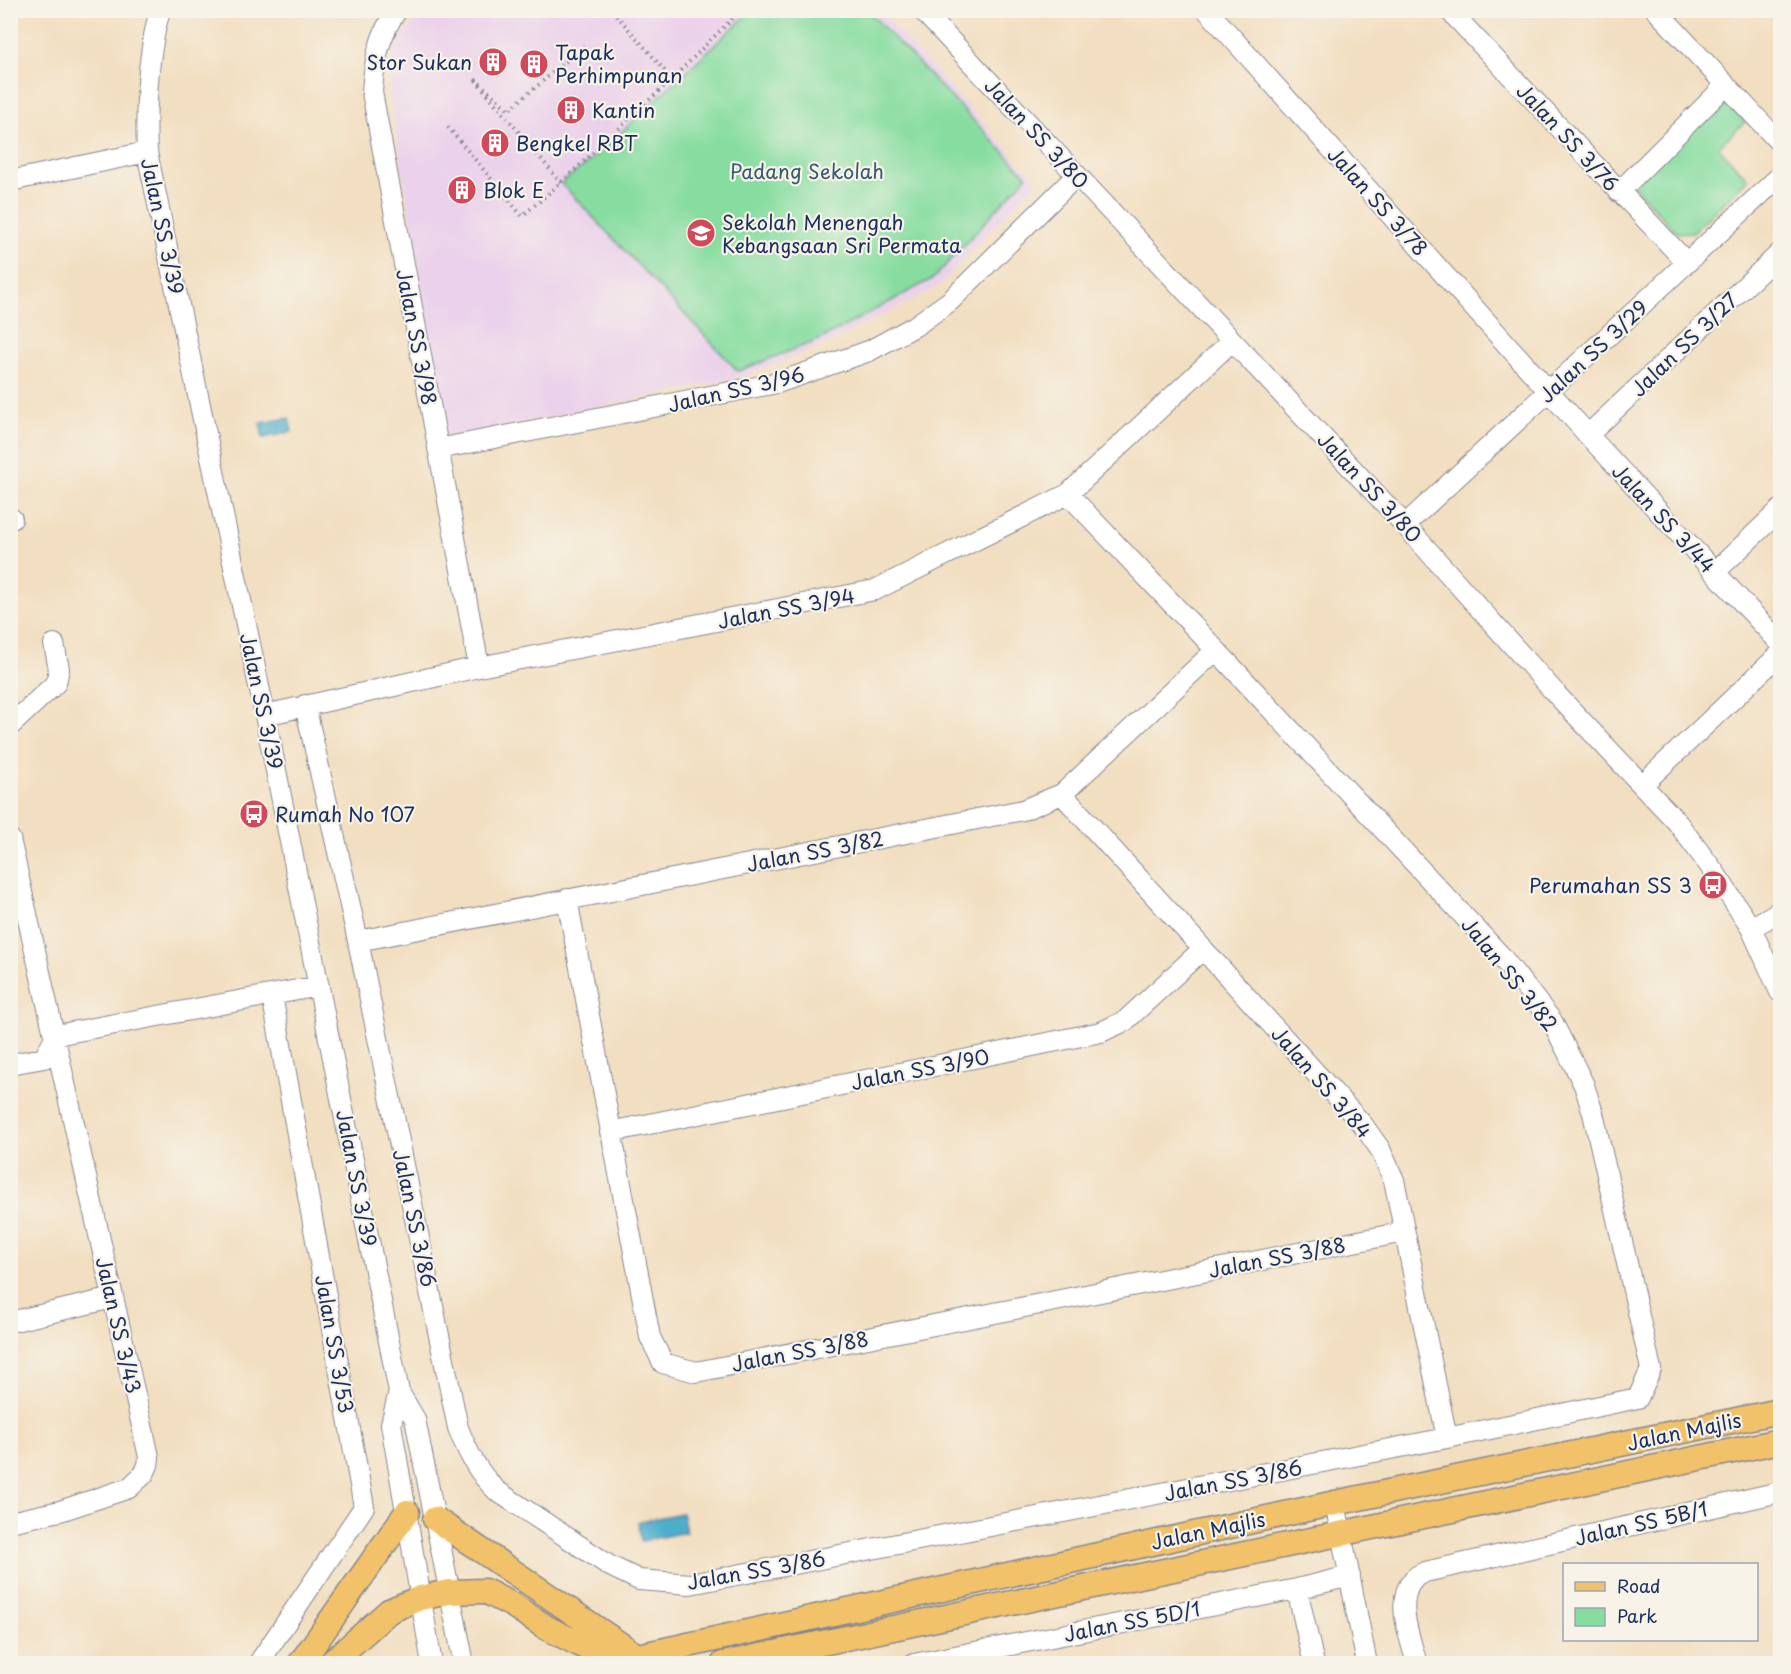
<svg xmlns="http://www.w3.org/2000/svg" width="1791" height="1674" font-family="'Playpen Sans',sans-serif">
<rect width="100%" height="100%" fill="#f7f3e8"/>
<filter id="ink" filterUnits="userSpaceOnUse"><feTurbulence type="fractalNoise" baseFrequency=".0167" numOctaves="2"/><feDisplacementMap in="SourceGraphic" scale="12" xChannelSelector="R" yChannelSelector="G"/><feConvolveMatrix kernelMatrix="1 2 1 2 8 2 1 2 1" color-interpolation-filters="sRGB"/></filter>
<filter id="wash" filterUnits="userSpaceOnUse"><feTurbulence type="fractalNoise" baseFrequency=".008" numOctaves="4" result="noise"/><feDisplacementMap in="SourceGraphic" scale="24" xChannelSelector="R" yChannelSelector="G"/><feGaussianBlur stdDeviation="1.35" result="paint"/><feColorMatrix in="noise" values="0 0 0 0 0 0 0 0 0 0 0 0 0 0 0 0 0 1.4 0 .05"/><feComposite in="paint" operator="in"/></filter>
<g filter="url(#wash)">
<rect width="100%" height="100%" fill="#f2dec0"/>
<!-- built -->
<path fill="#ebd1eb" d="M428,11H880L1037,181L939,286L826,344L739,378L447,438L390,96L391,59L401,36Z"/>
<!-- green -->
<path fill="#87dda0" stroke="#51867f" stroke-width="1.5" d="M752,10L868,11L1027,176L934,278L821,339L738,371L561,183L587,164Z
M1724,99L1745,122L1718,147L1748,179L1693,232L1677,233L1632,184Z"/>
<!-- water -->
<path fill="#4daecc" stroke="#346e95" stroke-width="1.5" d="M289,418L292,432L263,438L260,423Z
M682,1513L686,1532L641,1541L638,1522Z"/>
</g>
<g filter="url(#ink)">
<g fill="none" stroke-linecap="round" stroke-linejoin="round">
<!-- minor casing -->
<g stroke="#86868f" stroke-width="22">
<path id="minor" d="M160,10C147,57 145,104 147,152L265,715L399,1392L415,1419L464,1664
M397,10C379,35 374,62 372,92L479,667
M922,10L1405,525L1557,695L1677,822L1715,873L1751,928L1780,992
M1207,10L1588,435L1780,643
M1449,10L1687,263
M1656,10L1780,143
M10,181L147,152
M1619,192L1726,85
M1588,435L1780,253
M438,449L777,383L869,351L915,326L950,301L1076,176
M10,517L12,519
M1405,525L1780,176
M1715,572L1780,510
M305,705L358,941L458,1428C468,1453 478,1473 497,1491L610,1566L639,1580L690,1584L1447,1438L1638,1398L1651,1369L1593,1113L1584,1085L1552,1021L1501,956L1216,650L1068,494
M265,715L479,667L875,590L1068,494L1232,341
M10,726L56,683L59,669L54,644
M1642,785L1780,654
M1062,794L1363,1125L1380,1149L1394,1180L1447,1438
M10,839L149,1457L148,1465L144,1474L129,1488L60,1511L10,1522
M567,899L650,1337L663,1363L696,1372L1404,1232
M1751,928L1780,911
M358,941L1023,810L1062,794L1216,650
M10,1064L44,1058L56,1035L319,986
M610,1132L1101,1032L1125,1021L1203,949
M10,1322L113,1298
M399,1392L391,1424L432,1664
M1335,1503L1367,1664
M1297,1589L1314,1664
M258,1664L364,1507L272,995
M914,1664L1297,1589L1350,1576
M1417,1664C1411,1640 1394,1601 1413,1580C1415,1576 1421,1574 1425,1572L1780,1492"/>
</g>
<!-- major casing -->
<g stroke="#86868f" stroke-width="27">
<path id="major" d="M435,1519L634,1654
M300,1664L407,1512
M330,1664L389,1611L420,1598L449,1592L485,1591L514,1606L547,1628L591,1650L638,1656L1335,1503L1780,1411
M723,1664L1780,1441"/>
</g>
<!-- path -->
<path stroke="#86868f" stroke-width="4" stroke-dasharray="1.5 4.5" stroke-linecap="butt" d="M672,79L741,10
M448,127L522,216C574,173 622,125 672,79L612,10
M561,183L474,78L509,110L584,46"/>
<!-- minor -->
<use href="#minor" stroke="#fff" stroke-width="20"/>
<!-- major -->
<use href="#major" stroke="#f2c26a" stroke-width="24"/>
</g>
</g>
<!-- icons -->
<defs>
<g id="building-disc" transform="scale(1.5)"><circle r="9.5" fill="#d1495b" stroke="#f7f3e8"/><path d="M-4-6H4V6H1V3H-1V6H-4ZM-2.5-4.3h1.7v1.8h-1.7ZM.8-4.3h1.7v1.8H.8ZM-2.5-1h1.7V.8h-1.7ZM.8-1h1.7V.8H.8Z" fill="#fff"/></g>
<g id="school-disc" transform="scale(1.5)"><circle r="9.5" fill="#d1495b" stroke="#f7f3e8"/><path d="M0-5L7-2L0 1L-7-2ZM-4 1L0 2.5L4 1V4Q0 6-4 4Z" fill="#fff"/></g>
<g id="bus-disc" transform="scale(1.5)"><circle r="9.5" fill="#d1495b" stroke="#f7f3e8"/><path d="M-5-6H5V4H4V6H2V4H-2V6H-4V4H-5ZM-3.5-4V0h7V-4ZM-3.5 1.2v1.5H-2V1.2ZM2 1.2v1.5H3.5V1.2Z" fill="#fff"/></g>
</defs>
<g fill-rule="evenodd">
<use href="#building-disc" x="493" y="62"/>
<use href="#building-disc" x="534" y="64"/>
<use href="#building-disc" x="571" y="110"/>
<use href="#building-disc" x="495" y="143"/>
<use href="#building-disc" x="462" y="190"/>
<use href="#school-disc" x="701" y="233"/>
<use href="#bus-disc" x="254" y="814"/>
<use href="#bus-disc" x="1713" y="885"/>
</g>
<g text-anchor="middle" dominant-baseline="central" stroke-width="4.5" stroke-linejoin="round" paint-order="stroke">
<!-- poi labels -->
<g font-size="20" fill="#1b2f5e" stroke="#f7f3e8" text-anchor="start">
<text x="555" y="52">Tapak<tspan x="555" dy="23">Perhimpunan</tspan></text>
<text x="472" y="62" text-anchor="end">Stor Sukan</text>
<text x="592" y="110">Kantin</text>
<text x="516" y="143">Bengkel RBT</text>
<text x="483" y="190">Blok E</text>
<text x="722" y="222">Sekolah Menengah<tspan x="722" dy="23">Kebangsaan Sri Permata</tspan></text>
<text x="275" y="814">Rumah No 107</text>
<text x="1692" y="885" text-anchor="end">Perumahan SS 3</text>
</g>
<!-- street labels -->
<g font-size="20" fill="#1b2f5e" stroke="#f7f3e8">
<text transform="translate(1037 133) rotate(47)">Jalan SS 3/80</text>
<text transform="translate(1568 137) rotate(47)">Jalan SS 3/76</text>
<text transform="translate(1378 201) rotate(48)">Jalan SS 3/78</text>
<text transform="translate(163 226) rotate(78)">Jalan SS 3/39</text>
<text transform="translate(417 337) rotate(79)">Jalan SS 3/98</text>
<text transform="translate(1684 344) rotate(-44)">Jalan SS 3/27</text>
<text transform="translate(1593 351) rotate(-43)">Jalan SS 3/29</text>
<text transform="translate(736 389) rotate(-13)">Jalan SS 3/96</text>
<text transform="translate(1370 487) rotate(47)">Jalan SS 3/80</text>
<text transform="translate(1664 518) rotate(47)">Jalan SS 3/44</text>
<text transform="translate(786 608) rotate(-11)">Jalan SS 3/94</text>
<text transform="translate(262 701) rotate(78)">Jalan SS 3/39</text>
<text transform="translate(815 851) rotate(-11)">Jalan SS 3/82</text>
<text transform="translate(1510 974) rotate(51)">Jalan SS 3/82</text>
<text transform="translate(920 1069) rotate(-11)">Jalan SS 3/90</text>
<text transform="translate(1322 1082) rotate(49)">Jalan SS 3/84</text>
<text transform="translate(357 1178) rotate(79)">Jalan SS 3/39</text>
<text transform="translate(415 1218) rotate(78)">Jalan SS 3/86</text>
<text transform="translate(1277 1257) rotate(-11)">Jalan SS 3/88</text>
<text transform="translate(119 1325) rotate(77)">Jalan SS 3/43</text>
<text transform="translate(335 1344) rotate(80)">Jalan SS 3/53</text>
<text transform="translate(800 1351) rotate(-11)">Jalan SS 3/88</text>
<text transform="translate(1684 1431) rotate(-12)">Jalan Majlis</text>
<text transform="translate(1233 1480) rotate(-11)">Jalan SS 3/86</text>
<text transform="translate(1641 1523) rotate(-13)">Jalan SS 5B/1</text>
<text transform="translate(1208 1530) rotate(-12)">Jalan Majlis</text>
<text transform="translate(756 1570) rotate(-10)">Jalan SS 3/86</text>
<text transform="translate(1132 1621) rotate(-11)">Jalan SS 5D/1</text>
</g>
<!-- park labels -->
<g font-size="20" fill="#365a6e" stroke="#f7f3e8">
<text x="807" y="171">Padang Sekolah</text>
</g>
</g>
<!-- margin -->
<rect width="1791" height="1674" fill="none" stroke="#f7f3e8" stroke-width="36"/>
<!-- legend -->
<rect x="1563" y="1563" width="195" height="78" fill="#f7f3e8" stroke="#9fa5b1" stroke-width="1.5"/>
<rect x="1575" y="1582" width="30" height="9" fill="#f2c26a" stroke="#9fa5b1" stroke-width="1.5"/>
<text x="1617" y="1593" font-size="18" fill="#1b2f5e">Road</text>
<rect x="1575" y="1608" width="30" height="18" fill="#87dda0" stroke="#9fa5b1" stroke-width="1.5"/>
<text x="1617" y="1623" font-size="18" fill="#1b2f5e">Park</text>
</svg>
